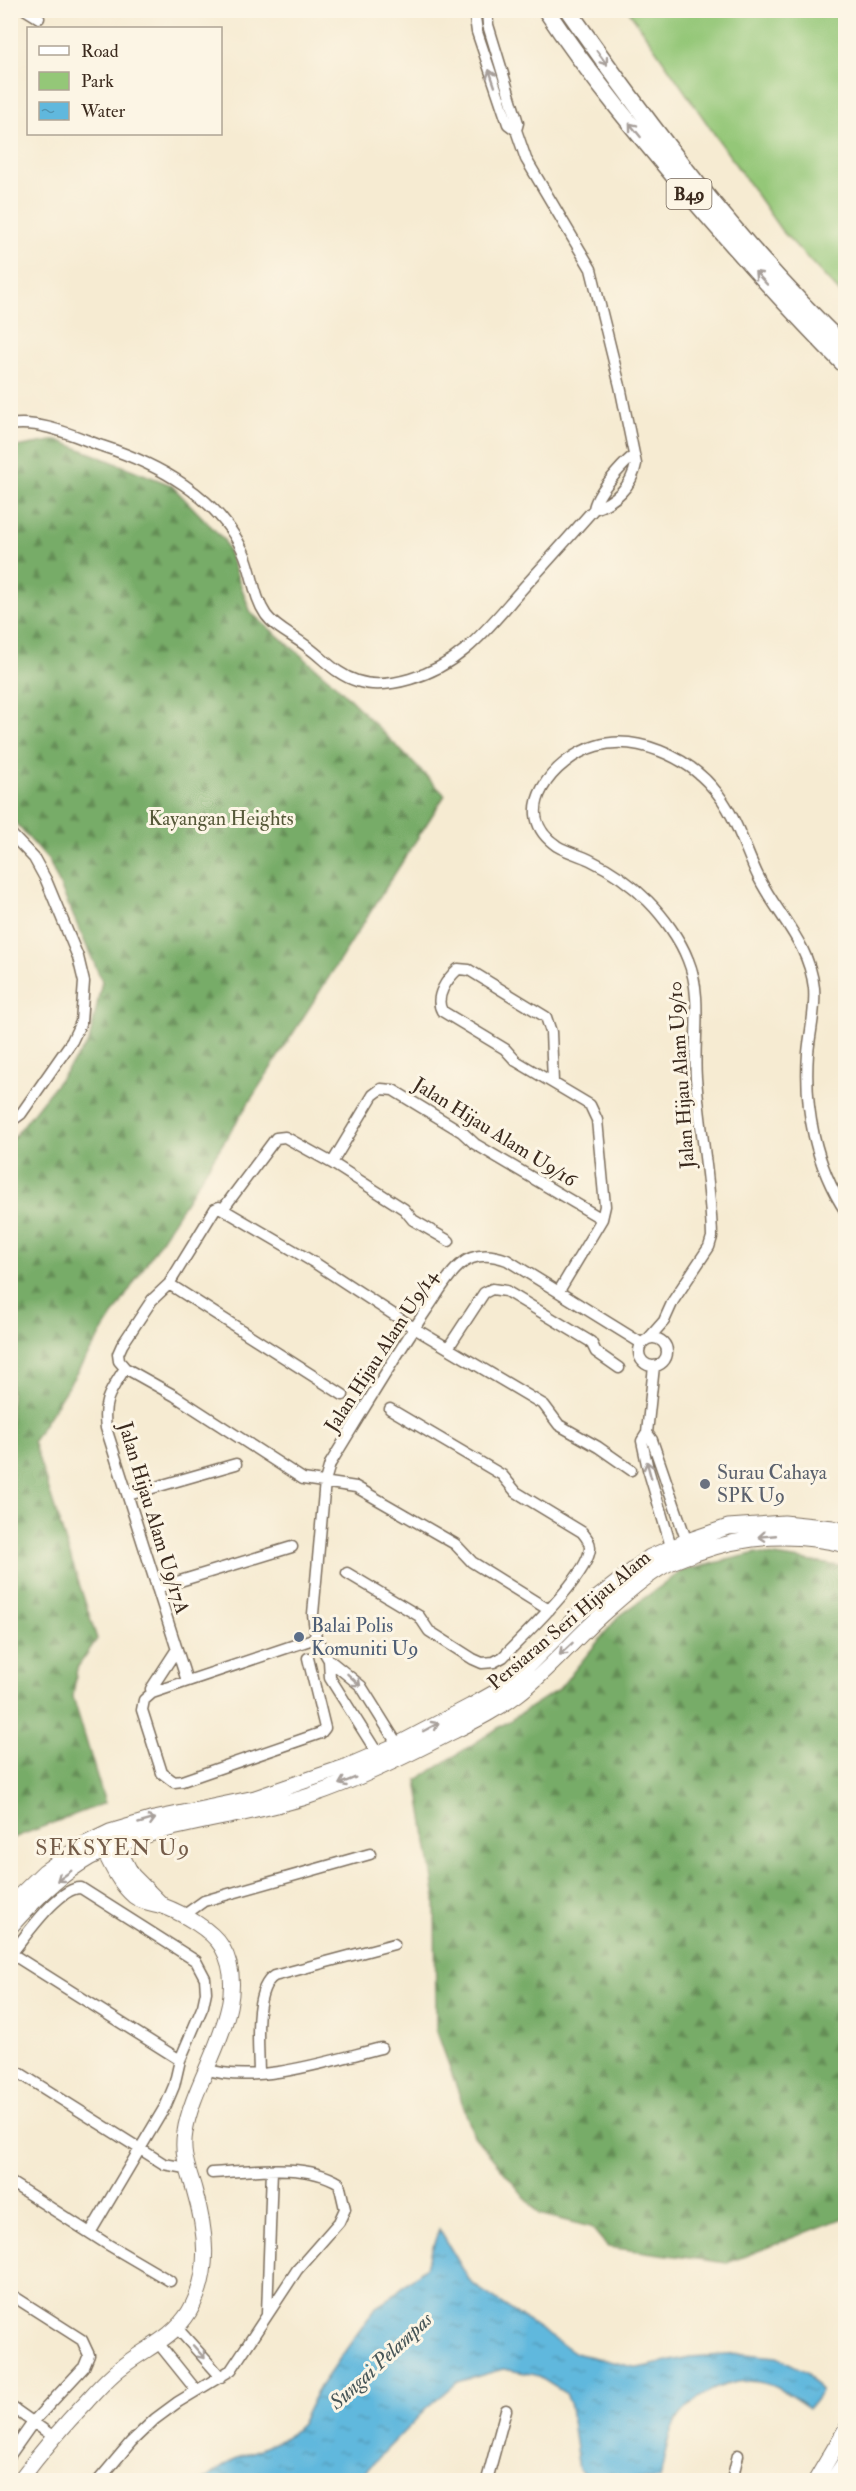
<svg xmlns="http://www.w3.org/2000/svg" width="856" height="2491" font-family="'IM FELL Double Pica',serif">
<defs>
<pattern id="forest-firs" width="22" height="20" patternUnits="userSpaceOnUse" patternTransform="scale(1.5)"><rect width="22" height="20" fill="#77ac68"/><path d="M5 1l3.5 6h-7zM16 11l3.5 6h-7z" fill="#638c55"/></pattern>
<pattern id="water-ripples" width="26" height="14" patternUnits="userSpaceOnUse" patternTransform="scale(1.5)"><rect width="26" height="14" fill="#60b8dd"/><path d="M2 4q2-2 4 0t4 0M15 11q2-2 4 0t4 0" fill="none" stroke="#5096b3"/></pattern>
</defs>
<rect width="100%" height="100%" fill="#fcf5e5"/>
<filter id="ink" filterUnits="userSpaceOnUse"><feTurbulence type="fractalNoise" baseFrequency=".0167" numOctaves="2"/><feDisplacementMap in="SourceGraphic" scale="12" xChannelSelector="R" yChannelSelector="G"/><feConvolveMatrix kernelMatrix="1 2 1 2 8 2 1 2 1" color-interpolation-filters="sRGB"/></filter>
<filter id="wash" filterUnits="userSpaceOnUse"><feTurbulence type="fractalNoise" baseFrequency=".008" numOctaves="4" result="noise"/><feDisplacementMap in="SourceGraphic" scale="24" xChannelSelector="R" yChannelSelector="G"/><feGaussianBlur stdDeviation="1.35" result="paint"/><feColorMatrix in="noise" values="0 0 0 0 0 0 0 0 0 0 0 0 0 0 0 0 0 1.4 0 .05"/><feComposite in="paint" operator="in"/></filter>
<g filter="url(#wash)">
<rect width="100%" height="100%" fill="#f6ebd2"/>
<!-- forest -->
<path fill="url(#forest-firs)" stroke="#596b43" stroke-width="1.5" d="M57,440L171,485L224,540L251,613L335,684L445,795L33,1441L97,1639L77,1668L73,1697L105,1803L11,1839V1141L89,1042L102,981L49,861L11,818V448Z
M756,1553L845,1567L846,2217L727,2263L608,2247L591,2227L539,2214L474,2136L436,2029L435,1893L417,1780L559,1689L618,1617L682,1571Z"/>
<!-- park -->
<path fill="#94c778" stroke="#68784b" stroke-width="1.5" d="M629,11H845V298L781,230Z"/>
<!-- water -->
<path fill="url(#water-ripples)" stroke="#4e717e" stroke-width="1.5" d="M439,2229L471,2283L575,2353L638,2368L690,2357L745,2354L777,2357L807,2372L821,2392L809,2408C799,2401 789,2394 778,2388C741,2370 693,2391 674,2425C666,2440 664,2462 660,2479L593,2480L579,2470L570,2407L565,2393L536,2375L503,2369L458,2382L427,2408L357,2480H204L233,2460L286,2438L301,2424L317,2391L376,2307L386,2301L426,2267Z"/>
</g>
<g filter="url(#ink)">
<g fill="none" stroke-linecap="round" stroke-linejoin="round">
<!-- street casing -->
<g stroke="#7c6e5d" stroke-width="13">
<path id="street" d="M26,10L39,18
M474,10L477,32L508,124L516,130L526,159L591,269L620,386L636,464C632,486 615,502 594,509
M487,10L488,25L518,123L516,130
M10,425C41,420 74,436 102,446C158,464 217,496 243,551C253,572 253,596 266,615C276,629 296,637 309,648C325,660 337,675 357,681C375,687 393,684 410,679C463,664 489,626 524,587C548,561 571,535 594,509C596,494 621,466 633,456
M10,833L34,858L46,880L78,957L84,982L81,1022L72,1041L21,1114L10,1122
M553,1082L551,1032L546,1017L469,970L458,969C447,979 434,997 442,1011L505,1049L516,1061L590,1105L597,1120L605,1206L602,1219L559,1291
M332,1163L373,1095L381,1089L393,1090L462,1132L475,1144L602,1219
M223,1209L276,1138L285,1137L332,1163L404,1209L413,1220L449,1241
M169,1284L343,1395
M639 1352a14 14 0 1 1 28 0a14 14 0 1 1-28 0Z
M649,1338L664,1321L673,1301L709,1247L712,1237C711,1184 700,1131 696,1078C693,1039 703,996 688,960C680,939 663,916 648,901C632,885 611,870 590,860C580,855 567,852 557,846C508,813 554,758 596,746C636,734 687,757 713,788C736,814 744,848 759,878C778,916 809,943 814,988C816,1010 810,1031 808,1053C804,1108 815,1165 846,1212
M448,1348L484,1293L492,1289L506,1291L591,1342L596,1352L619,1368
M125,1368C111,1391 102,1400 106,1428L187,1681
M647,1433L642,1441L648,1469L673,1553
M647,1433L652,1440L689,1548
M647,1433L654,1366
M128,1495L236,1464
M347,1573L419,1616L429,1631L473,1659L482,1663L494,1662L503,1657C522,1637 589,1575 590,1548C590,1541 586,1537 582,1532L516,1492L502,1475L390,1409
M157,1588L292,1547
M549,1610L472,1562L455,1544L356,1487L303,1479L175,1396L125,1368L119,1361L118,1354L122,1345L152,1300L169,1284L215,1209L219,1207L315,1263L414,1328L544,1405L559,1425L598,1447L631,1470
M308,1658L325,1728L321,1733L182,1781L174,1782L162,1773L142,1710L144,1700L152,1693L316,1638
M329,1660L330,1678L381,1759
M152,1693L151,1689L177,1649
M401,1750L361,1686L329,1660L316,1638L313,1614L325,1481L330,1464C362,1412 393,1359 427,1309C437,1295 447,1276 460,1265C474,1253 491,1254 507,1260L641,1343
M183,1916L204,1901L370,1854
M12,1954L180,2060
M10,1955C24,1939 58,1887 81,1888L196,1961L205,1978L206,1992L203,2006L180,2060L174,2086L166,2105L90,2233
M10,2067L164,2164L186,2168
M206,2069C255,2086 332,2060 381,2048
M259,2074C259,2049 252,1990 274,1976L394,1944
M10,2182L107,2244L170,2281
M10,2294L82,2340L89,2355L84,2367L34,2421L10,2455
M267,2314L272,2170
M177,2328L221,2377
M159,2344L196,2390
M10,2406L54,2437
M99,2480L131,2442L155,2419L178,2402L231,2370L297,2270L339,2222L345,2209L339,2183C306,2162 250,2171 212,2173
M487,2480L506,2410
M732,2480L738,2455"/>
</g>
<!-- secondary casing -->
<g stroke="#7c6e5d" stroke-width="17">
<path id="secondary" d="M112,1837L132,1875L163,1906
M10,1905L44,1872L81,1846L110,1832L154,1819L255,1798L348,1766L397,1745L471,1706L510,1684L586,1607L650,1557L687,1541L728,1527L784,1523L833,1528L846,1532
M10,1927C33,1901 59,1875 89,1858C156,1822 237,1820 309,1796C357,1780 403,1757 448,1734C472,1722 497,1710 518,1694C547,1672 571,1643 598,1618C616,1602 636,1583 657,1570C669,1562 683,1557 696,1553C747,1535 794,1532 846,1545
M20,2480C41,2452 63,2426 87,2401C98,2389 110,2375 123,2366C146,2348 173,2338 189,2312C212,2273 206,2230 194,2189C188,2168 181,2154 185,2132C193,2076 255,2003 222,1947C212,1930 182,1913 163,1906C153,1903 143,1903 134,1896C118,1883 109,1860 100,1842
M816,2480L846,2429
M833,2480L846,2460"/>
</g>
<!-- primary casing -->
<g stroke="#7c6e5d" stroke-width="19">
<path id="primary" d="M546,10C591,78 643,140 695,201C744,258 793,313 846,366
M568,10C651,129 741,247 846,348"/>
</g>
<!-- street -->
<use href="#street" stroke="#fff" stroke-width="10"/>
<!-- secondary -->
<use href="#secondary" stroke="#fff" stroke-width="15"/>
<!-- primary -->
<use href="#primary" stroke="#fff" stroke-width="16"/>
</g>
<!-- one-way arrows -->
<defs><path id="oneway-shaft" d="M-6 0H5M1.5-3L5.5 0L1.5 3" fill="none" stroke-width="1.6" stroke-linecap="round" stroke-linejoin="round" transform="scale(1.5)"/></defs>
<g stroke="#a79f9a">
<use href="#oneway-shaft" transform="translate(602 58) rotate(54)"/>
<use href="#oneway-shaft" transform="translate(492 78) rotate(-109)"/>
<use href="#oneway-shaft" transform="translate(635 130) rotate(-129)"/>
<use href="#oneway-shaft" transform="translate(761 278) rotate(-133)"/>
<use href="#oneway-shaft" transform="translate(649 1470) rotate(-105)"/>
<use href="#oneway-shaft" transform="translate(767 1536) rotate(175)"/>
<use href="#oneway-shaft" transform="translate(566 1649) rotate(137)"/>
<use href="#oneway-shaft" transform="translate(354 1680) rotate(43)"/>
<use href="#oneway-shaft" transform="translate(431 1727) rotate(-28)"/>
<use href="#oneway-shaft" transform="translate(347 1781) rotate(158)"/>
<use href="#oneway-shaft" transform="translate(147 1821) rotate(-16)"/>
<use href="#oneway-shaft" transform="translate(64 1876) rotate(144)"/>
<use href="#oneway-shaft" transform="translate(199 2352) rotate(48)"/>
</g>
</g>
<!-- markers -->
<circle fill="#6b7280" stroke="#fcf5e5" stroke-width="2" cx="705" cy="1484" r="6"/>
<circle fill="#5c6f8a" stroke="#fcf5e5" stroke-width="2" cx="299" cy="1637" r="6"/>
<g text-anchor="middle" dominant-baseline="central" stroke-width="6" stroke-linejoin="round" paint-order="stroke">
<!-- shield labels -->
<rect fill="#fcf5e5" stroke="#75675a" stroke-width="1.5" x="666.5" y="179" width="45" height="30" rx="4.5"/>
<g font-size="18" font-weight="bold" fill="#3b2a1e">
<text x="689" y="194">B49</text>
</g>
<!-- park labels -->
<g font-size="20" fill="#565939" stroke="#fcf5e5">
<text x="221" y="818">Kayangan Heights</text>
</g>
<!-- street labels -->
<g font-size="20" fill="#3b2a1e" stroke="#fcf5e5">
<text transform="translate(681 1075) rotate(-94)">Jalan Hijau Alam U9/10</text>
<text transform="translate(495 1132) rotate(32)">Jalan Hijau Alam U9/16</text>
<text transform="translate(381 1351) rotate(-57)">Jalan Hijau Alam U9/14</text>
<text transform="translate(154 1518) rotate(73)">Jalan Hijau Alam U9/17A</text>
<text transform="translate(569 1620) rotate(-40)">Persiaran Seri Hijau Alam</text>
</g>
<!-- worship labels -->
<g font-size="20" fill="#5b616d" stroke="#fcf5e5" text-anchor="start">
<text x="717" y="1472">Surau Cahaya<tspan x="717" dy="23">SPK U9</tspan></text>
</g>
<!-- service labels -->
<g font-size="20" fill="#4e5e75" stroke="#fcf5e5" text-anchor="start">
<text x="311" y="1625">Balai Polis<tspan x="311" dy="23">Komuniti U9</tspan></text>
</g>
<!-- water labels -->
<g font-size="21" font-style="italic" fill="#465557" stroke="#fcf5e5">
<text transform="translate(381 2361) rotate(-43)">Sungai Pelampas</text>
</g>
<!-- quarter labels -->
<g font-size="22" letter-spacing="1.5" fill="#745c49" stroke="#fcf5e5">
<text x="113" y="1848">SEKSYEN U9</text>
</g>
</g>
<!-- margin -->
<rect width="856" height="2491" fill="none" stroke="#fcf5e5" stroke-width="36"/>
<!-- legend -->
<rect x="27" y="27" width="195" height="108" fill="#fcf5e5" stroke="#afa495" stroke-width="1.5"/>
<rect x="39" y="46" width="30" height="9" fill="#ffffff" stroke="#afa495" stroke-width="1.5"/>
<text x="81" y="57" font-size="18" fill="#3b2a1e">Road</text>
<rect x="39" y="72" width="30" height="18" fill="#94c778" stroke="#afa495" stroke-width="1.5"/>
<text x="81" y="87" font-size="18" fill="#3b2a1e">Park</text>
<rect x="39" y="102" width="30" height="18" fill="url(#water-ripples)" stroke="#afa495" stroke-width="1.5"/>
<text x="81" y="117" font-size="18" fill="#3b2a1e">Water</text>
</svg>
